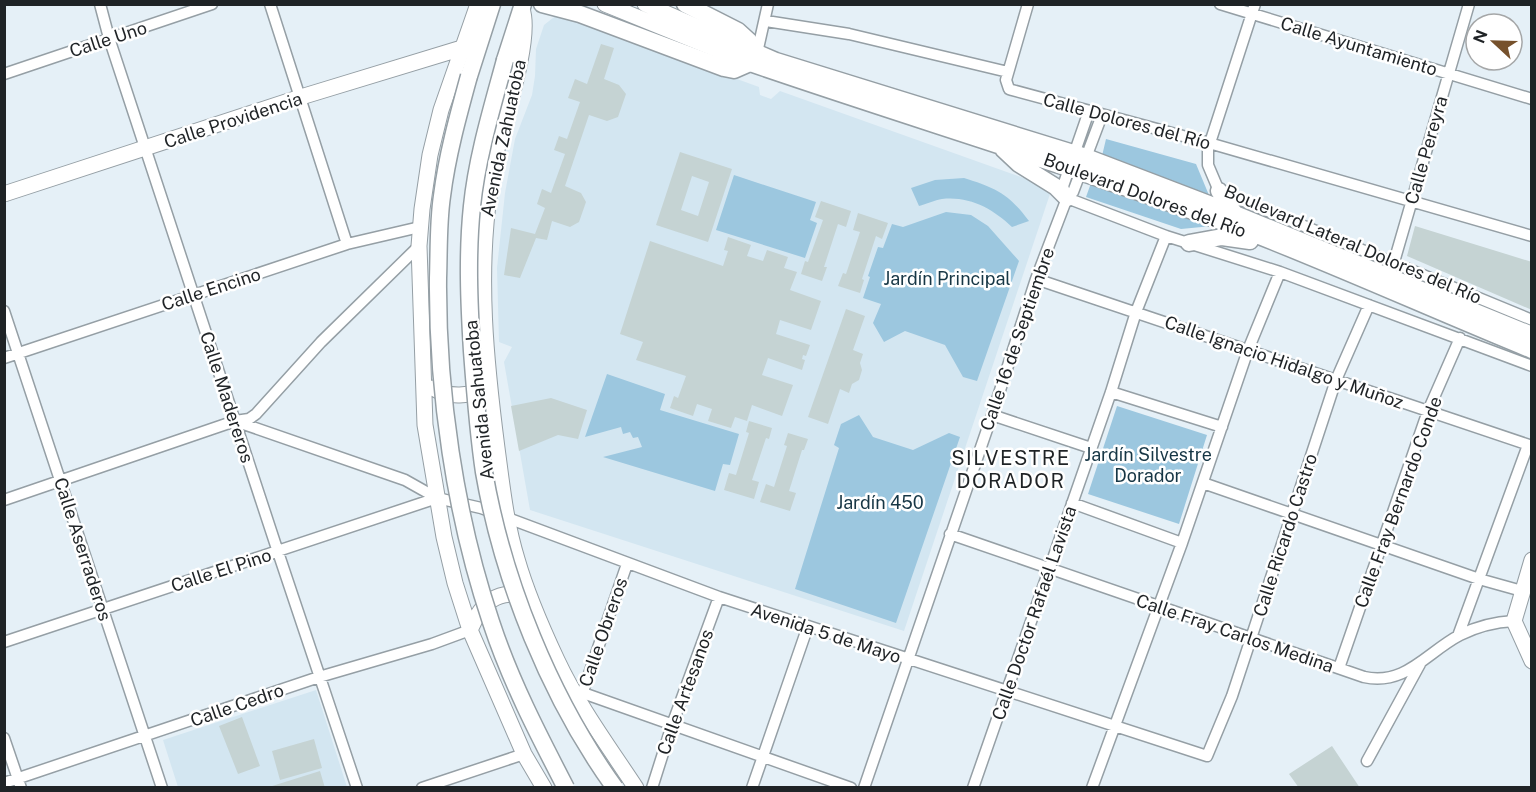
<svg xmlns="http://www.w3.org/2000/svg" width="1536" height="792" font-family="'Public Sans',sans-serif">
<rect width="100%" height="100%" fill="#e5f0f7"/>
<!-- built -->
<path fill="#d3e6f1" d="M558,14L759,87L760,95L771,99L780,91L1052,188L904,631L530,510L504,362L512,347L499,342L497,268L505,193L515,139L532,95L535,76L536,49L544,25Z
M316,690L347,787H178L163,740Z"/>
<!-- green -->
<path fill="#9cc7df" d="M1106,139L1196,164L1211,200L1102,156Z
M734,175L816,202L810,220L817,223L805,258L716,230Z
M964,178C996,188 1009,194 1029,221L1012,227C993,209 970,196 942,199C935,200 926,204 919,206L911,188L935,180Z
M1091,183L1212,226L1181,229L1086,197Z
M946,212L971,215L988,226L1019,261L977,381L963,377L945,345L905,331L884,342L873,323L881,304L863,298L870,277L868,276L878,247L883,248L892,224L903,227Z
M607,374L665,394L660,410L739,434L730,465L723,464L715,491L603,457L642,447L638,437L633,438L630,432L623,434L621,427L585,437Z
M1117,406L1207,435L1179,524L1088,494Z
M859,415L873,437L913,450L949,433L960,437L896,623L795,589L839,448L834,445L841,424Z"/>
<!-- building -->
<path fill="#c5d3d3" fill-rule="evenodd" d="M601,44L614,48L604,79L619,85L626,94L618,117L607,121L589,115L565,186L581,193L586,202L579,222L570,227L552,221L547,240L536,238L520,278L504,275L511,228L535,234L545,208L537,204L542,189L551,193L565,154L554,150L559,136L567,139L580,102L568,98L575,79L587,84Z
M680,152L732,169L708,242L656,225ZM692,176L709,182L698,216L681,210Z
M821,201L851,211L846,227L838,224L824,267H827L822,281L801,274L805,261L808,262L823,220L815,217Z
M858,213L888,223L882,239L876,236L862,279L864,280L860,293L838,286L843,273L846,274L860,232L853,230Z
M1415,226L1532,262V310L1407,256Z
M728,237L751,245L747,256L763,261L767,250L788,257L784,268L797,272L790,290L821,301L811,330L780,320L776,334L810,345L806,356L803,355L802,359L805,360L802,370L768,358L762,375L793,385L782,416L752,405L747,421L735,417L731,428L708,421L712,409L697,404L693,416L670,408L674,396L678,398L686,376L636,360L643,342L620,334L650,241L723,266L728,251L724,250Z
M846,309L865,316L853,350L863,354L860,363L862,370L859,380L852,384L849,393L840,389L828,424L808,417Z
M551,398L587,410L578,439L558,435L519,451L511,406Z
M749,421L772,428L769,439L766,438L752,480L759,482L754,499L724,490L729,473L736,475L749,433L746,432Z
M788,433L808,439L804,450H802L789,491L796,493L790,511L760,502L766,484L774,487L787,446L784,445Z
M242,717L260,766L238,774L219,726Z
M314,739L322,768L280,780L272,751Z
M1332,746L1360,788H1299L1289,774Z
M320,771L325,788H269V787Z"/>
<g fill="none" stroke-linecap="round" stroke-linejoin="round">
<!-- street casing -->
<g stroke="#959fa5" stroke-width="13">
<path id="street" d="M100,4L109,38L278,552L357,788
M270,4L347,244
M1028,4L1006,80L1009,89L1012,90L1209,143L1532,236
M1220,4L1532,99
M1255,4L1208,149V165L1219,191L1532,320
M766,21L849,34L1008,72
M757,53L768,4
M4,74L212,4
M1066,195L1063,186L1089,111
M1067,198L1166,236L1280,272L1532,366
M1394,262L1469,4
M1036,279L1532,446
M4,311L162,788
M4,358L347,244L420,227
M1111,392L1222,427
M992,415L1091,448
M235,421L405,480L437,498L481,508L719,597L1207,756L1232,696L1336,380L1369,305
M1203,483L1479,579L1522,591
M4,500L235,421L249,419L256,414L321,342L419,246
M1072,503L1182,543
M950,534L1364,677C1406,686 1427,652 1460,635C1478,626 1494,622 1514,621
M1458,636L1528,445
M4,642L437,498
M1339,668L1428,411L1460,338
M583,693L851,788
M581,697L627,564
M4,738L21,788
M1367,761L1420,664
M4,783L319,677L432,644L470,630
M422,788L524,754
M652,788L672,725L719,597
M752,788L808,626
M864,788L992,415L1036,279L1067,198L1073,192L1102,115
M973,788L1111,392L1136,312L1166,236
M1092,788L1182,543L1248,350L1280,272"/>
</g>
<!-- secondary casing -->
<g stroke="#959fa5" stroke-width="17">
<path id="secondary" d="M478,4L441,110L430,155L422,209L419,246L425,425L444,537L455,583L470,630L524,754L544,788
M605,4L750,63
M645,4L755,52
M522,9C532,37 506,115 498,146C494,160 492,175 490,190C477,275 486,363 497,448C502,485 506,524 517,559C527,594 542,628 557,660C578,705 609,747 636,788
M4,194L301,97L462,48
M433,388C450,399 469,395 487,390
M1532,560L1514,621L1532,661
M470,630C482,602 496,590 527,595"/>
</g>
<!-- primary casing -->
<g stroke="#959fa5" stroke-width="19">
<path id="primary" d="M542,4L580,14L724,68L734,70L750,63C913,119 1078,168 1239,228C1337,266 1434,310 1532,350
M685,4L738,31L749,41L755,52L776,61L1086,157L1235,214L1532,335
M505,60L523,4
M469,76L492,4
M1003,149L1019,164L1056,187L1067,198
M1219,191L1235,214
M1189,243L1222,237L1250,241"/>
</g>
<!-- street -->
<use href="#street" stroke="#fff" stroke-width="10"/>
<!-- secondary -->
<use href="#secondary" stroke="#fff" stroke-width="15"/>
<!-- primary -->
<use href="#primary" stroke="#fff" stroke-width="16"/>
<!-- primary-bridge casing -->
<g stroke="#959fa5" stroke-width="19" stroke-linecap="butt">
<path id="primary-bridge" d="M505,60C492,108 477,157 472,206C467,254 469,302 472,351C475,391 478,432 484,472C503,581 550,698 615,788
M469,76C458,116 447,156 442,196C438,223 439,251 438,278C437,391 455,515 491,622C510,680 538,734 566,788"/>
</g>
<!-- primary-bridge -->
<use href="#primary-bridge" stroke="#fff" stroke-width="16"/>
</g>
<g text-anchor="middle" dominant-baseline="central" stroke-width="5" stroke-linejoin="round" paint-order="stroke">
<!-- street labels -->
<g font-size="18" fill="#1f2326" stroke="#fff">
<text transform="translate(108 39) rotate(-18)">Calle Uno</text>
<text transform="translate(1359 46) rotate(17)">Calle Ayuntamiento</text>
<text transform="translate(233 120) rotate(-18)">Calle Providencia</text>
<text transform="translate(1127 121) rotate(15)">Calle Dolores del Río</text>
<text transform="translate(503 138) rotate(-78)">Avenida Zahuatoba</text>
<text transform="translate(1426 150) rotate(-74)">Calle Pereyra</text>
<text transform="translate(1145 195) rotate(20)">Boulevard Dolores del Río</text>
<text transform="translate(1353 244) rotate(23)">Boulevard Lateral Dolores del Río</text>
<text transform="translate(211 289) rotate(-18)">Calle Encino</text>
<text transform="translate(1017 339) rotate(-71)">Calle 16 de Septiembre</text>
<text transform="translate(1284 362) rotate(19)">Calle Ignacio Hidalgo y Muñoz</text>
<text transform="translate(227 397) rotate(72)">Calle Madereros</text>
<text transform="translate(479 400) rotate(-96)">Avenida Sahuatoba</text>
<text transform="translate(1398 502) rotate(-70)">Calle Fray Bernardo Conde</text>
<text transform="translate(1285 535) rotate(-72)">Calle Ricardo Castro</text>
<text transform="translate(83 549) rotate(72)">Calle Aserraderos</text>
<text transform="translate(221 570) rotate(-18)">Calle El Pino</text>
<text transform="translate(1034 613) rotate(-71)">Calle Doctor Rafaél Lavista</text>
<text transform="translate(603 632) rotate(-71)">Calle Obreros</text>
<text transform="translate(826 633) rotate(18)">Avenida 5 de Mayo</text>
<text transform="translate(1235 633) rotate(19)">Calle Fray Carlos Medina</text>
<text transform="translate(685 692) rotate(-70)">Calle Artesanos</text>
<text transform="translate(237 705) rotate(-19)">Calle Cedro</text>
</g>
<!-- park labels -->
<g font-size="18" fill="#163645" stroke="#fff">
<text x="947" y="278">Jardín Principal</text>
<text x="1148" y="454">Jardín Silvestre<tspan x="1148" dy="21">Dorador</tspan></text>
<text x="880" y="502">Jardín 450</text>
</g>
<!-- neighbourhood labels -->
<g font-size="20" letter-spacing="1.5" fill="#1f2326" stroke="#fff">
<text x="1011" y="458">SILVESTRE<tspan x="1011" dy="23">DORADOR</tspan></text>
</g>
</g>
<!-- border -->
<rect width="1536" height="792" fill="none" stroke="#1f2326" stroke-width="12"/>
<!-- north arrow -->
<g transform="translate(1494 42) rotate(292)"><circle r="28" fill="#ffffff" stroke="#a5a7a8" stroke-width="1.5"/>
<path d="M0-4.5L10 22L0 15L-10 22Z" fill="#76512c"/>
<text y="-9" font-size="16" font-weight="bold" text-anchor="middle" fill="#1f2326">N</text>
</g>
</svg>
